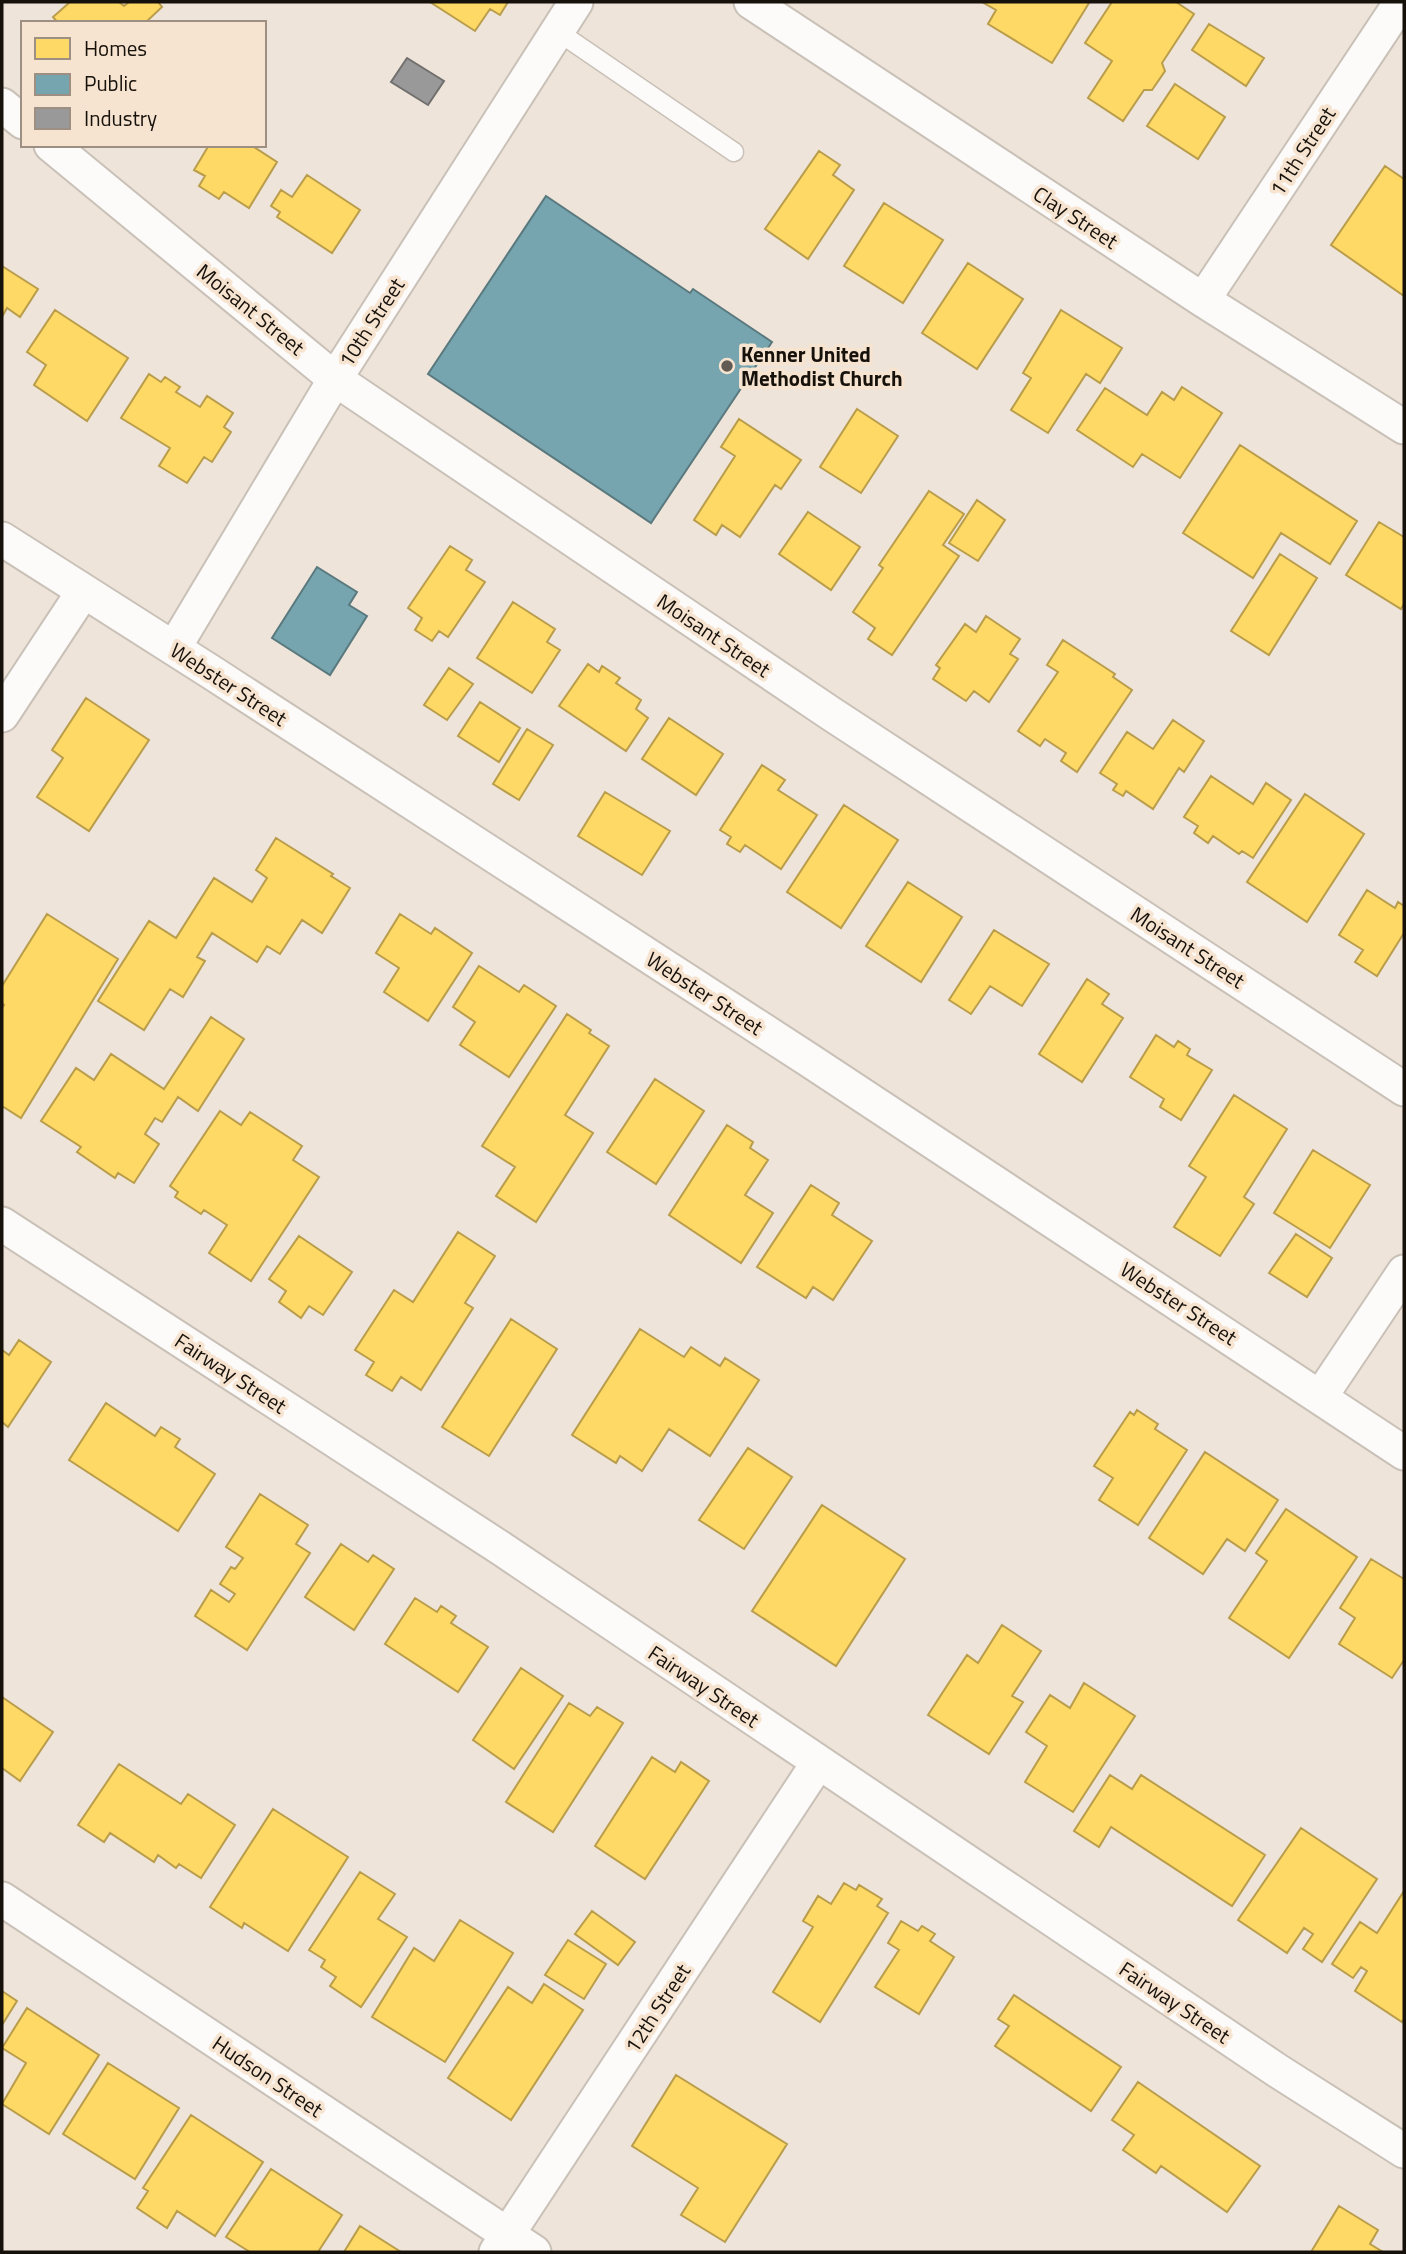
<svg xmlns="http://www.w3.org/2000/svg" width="1406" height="2254" font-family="'Titillium Web',sans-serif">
<rect width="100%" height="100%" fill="#eee4d9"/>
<!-- homes -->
<path fill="#ffd966" stroke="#b99d4b" stroke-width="2" d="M70,2H119L124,6L129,2H158L162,7L145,23H58L53,17Z
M430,2H508L500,15L490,9L475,31Z
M982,2H1086L1089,3L1052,63L988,24L996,10Z
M1112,2H1176L1194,14L1162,63L1165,71L1152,90H1144L1123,121L1088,98L1112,61L1085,43Z
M1209,24L1264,58L1246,86L1192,50Z
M1175,84L1225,117L1198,159L1147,126Z
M209,145H251L277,162L249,208L224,192L219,199L199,186L205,176L194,170Z
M819,151L840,165L833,175L854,190L808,259L765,229Z
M1385,166L1404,179V296L1331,245Z
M307,175L360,210L332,253L277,217L280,212L271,206L281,190L292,197Z
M884,203L943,240L903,303L844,266Z
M968,263L1023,299L977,369L922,333Z
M2,266L38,289L20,317L7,308L2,317Z
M55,310L128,358L87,421L34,385L46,365L27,352Z
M1061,310L1122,348L1100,383L1086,374L1048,433L1011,410L1031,378L1023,373Z
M149,374L161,382L165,377L180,387L176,392L200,407L207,396L233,413L224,427L231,432L212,462L204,457L187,483L159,466L170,448L121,418Z
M1182,387L1222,413L1180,478L1142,454L1133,467L1077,430L1105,388L1147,415L1162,392L1174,400Z
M857,409L898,436L861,493L820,467Z
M739,419L801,460L781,489L775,485L740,537L722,525L716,535L694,520L735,456L721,447Z
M1240,445L1357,521L1330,564L1281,533L1253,578L1183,533Z
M929,491L964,514L943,545L959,556L892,655L868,639L875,628L853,612L883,568L879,565Z
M977,500L1005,520L978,561L949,543Z
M808,512L860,547L831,590L779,554Z
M1379,522L1404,537V604L1401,609L1346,575Z
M450,546L472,560L466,570L485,582L448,637L439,631L432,641L415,630L422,618L408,608Z
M1280,554L1317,578L1269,655L1231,631Z
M513,602L555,629L547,642L560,650L532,693L477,658Z
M986,616L1020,639L1010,654L1018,659L989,702L974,691L966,701L933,679L940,668L936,665L965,624L976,632Z
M1063,640L1115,674L1113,677L1132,690L1077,772L1061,761L1066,753L1045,739L1040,746L1018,731L1058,672L1047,665Z
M588,664L599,672L602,666L620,678L616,683L641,700L636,709L648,718L626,751L559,706Z
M449,668L473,684L447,720L424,705Z
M86,698L149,740L89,831L37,797L63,758L52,750Z
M480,702L520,728L499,762L458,736Z
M669,718L723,754L696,795L642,759Z
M1173,720L1204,741L1184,772L1179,768L1153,809L1126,791L1123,796L1113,790L1117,784L1100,773L1127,732L1153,749Z
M527,729L553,745L519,800L493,784Z
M762,765L785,780L778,790L817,815L781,869L745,845L740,852L727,844L731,837L720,830Z
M1211,776L1253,804L1266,783L1291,800L1253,858L1242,851L1239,854L1213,836L1208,843L1194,833L1198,826L1184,817Z
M605,792L670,831L642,875L578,836Z
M1305,794L1364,834L1307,922L1247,882Z
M844,805L898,840L841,928L787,892Z
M276,838L333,874L331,876L350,888L322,933L302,920L280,954L267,946L257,962L212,933L197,957L205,961L183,997L170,989L144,1030L98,1001L149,921L176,938L214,878L252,902L267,878L256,870Z
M908,882L962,917L921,982L866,946Z
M1367,890L1395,908L1398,902L1404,906V933L1377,976L1355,962L1363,950L1339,935Z
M47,914L118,959L21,1118L2,1106V1008L4,1005L2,1003V986Z
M400,914L431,934L435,928L472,953L428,1021L384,992L399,968L376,953Z
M994,930L1049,964L1022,1006L990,986L971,1014L949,1000Z
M479,966L519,992L524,985L556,1006L509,1077L460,1045L475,1022L453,1007Z
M1087,979L1109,994L1102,1004L1123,1018L1082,1082L1039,1054Z
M567,1014L591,1030L589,1033L609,1046L565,1115L593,1133L536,1222L496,1196L515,1167L482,1146Z
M211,1017L244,1039L198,1111L178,1097L162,1122L155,1118L145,1134L159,1144L134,1183L118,1173L115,1178L77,1152L81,1147L41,1121L76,1068L94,1080L111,1054L164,1089Z
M1156,1035L1174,1047L1178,1041L1190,1049L1187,1055L1212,1070L1181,1120L1160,1107L1164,1099L1130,1077Z
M655,1079L704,1111L656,1184L607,1152Z
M1234,1095L1287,1129L1244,1197L1254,1204L1220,1256L1174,1227L1206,1177L1189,1166Z
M220,1111L241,1125L250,1112L302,1146L293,1160L319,1177L251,1281L209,1253L227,1225L204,1210L201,1214L175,1197L178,1192L170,1186Z
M727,1125L753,1142L750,1148L768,1160L745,1195L773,1213L741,1263L669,1215Z
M1313,1150L1370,1185L1330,1248L1274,1213Z
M811,1185L839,1203L832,1215L872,1241L833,1300L813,1287L806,1298L757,1267Z
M458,1232L495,1256L465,1303L473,1308L421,1390L401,1377L392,1391L366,1375L374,1362L355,1350L394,1290L413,1302Z
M1296,1234L1332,1258L1307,1297L1269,1273Z
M299,1236L352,1272L323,1315L309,1306L301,1318L279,1302L286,1291L269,1279Z
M511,1319L557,1349L489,1456L442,1427Z
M640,1329L684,1357L691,1347L720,1366L725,1358L759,1380L710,1456L669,1429L642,1471L620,1456L616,1463L572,1435Z
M19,1340L51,1362L8,1427L2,1422V1350L9,1355Z
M106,1403L155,1436L161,1427L180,1439L175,1447L215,1474L178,1531L69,1460Z
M1137,1410L1158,1424L1155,1429L1187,1450L1138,1525L1099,1500L1113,1478L1094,1466L1130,1412L1134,1415Z
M748,1448L792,1477L744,1549L699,1520Z
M1205,1452L1278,1500L1245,1551L1227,1539L1203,1574L1149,1538Z
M260,1494L308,1525L296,1544L310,1553L247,1650L195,1616L211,1590L229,1602L235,1594L220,1584L231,1567L235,1569L243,1558L226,1547Z
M822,1505L905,1559L836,1666L752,1611Z
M1286,1509L1357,1557L1289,1658L1229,1618L1267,1561L1256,1553Z
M341,1544L368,1562L373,1555L394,1569L354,1630L305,1597Z
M1371,1559L1404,1579V1660L1392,1678L1339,1644L1355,1618L1340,1608Z
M415,1598L437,1612L441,1606L456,1616L451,1623L488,1647L458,1692L385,1644Z
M1002,1625L1041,1651L1012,1696L1023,1702L989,1754L928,1715L967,1655L978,1663Z
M521,1668L563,1696L514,1769L473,1740Z
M1084,1683L1135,1716L1073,1812L1025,1782L1047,1746L1026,1732L1050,1695L1070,1708Z
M2,1697L53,1732L20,1781L2,1768Z
M569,1703L590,1716L597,1707L623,1723L553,1832L506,1802Z
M652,1757L675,1772L681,1762L709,1781L645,1879L595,1846Z
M119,1764L181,1804L188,1794L235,1825L201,1878L179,1864L176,1868L158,1855L154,1862L110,1833L104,1842L78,1825Z
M1110,1775L1132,1789L1141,1775L1265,1855L1232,1906L1111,1827L1099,1847L1074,1831Z
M273,1809L348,1857L288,1951L244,1923L242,1928L210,1907Z
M1301,1828L1377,1879L1322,1962L1303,1949L1313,1934L1304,1928L1287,1953L1238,1920Z
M360,1872L395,1894L378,1919L407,1937L361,2007L330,1986L336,1977L321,1967L325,1960L309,1950Z
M844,1883L856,1890L859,1885L882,1899L877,1906L888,1913L820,2022L773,1992L813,1927L803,1921L818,1896L831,1904Z
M1404,1891V2019L1402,2022L1355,1991L1367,1971L1361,1967L1353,1978L1332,1964L1360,1922L1377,1933Z
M592,1911L635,1942L618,1965L575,1934Z
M460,1920L513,1953L445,2062L372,2017L414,1948L434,1961Z
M901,1921L918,1931L922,1926L935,1934L930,1941L954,1957L919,2014L875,1987L899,1950L888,1943Z
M568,1940L606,1964L584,1999L545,1975Z
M544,1984L583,2010L511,2120L448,2078L508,1987L532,2003Z
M2,1991L17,2001L2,2025Z
M1014,1995L1121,2067L1091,2111L995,2046L1009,2026L998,2019Z
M27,2008L99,2055L49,2134L2,2104L26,2063L2,2048Z
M108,2063L179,2108L135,2179L63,2134Z
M676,2075L787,2144L725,2242L681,2215L698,2188L632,2146Z
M1138,2082L1260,2166L1227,2212L1161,2166L1156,2173L1123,2150L1134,2135L1112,2120Z
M191,2115L263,2162L215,2236L177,2211L167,2228L137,2208L148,2191L143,2188Z
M271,2169L342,2215L318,2252H250L226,2237Z
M1339,2206L1378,2230L1370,2244L1383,2252H1311Z
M360,2226L401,2252H344Z"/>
<!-- public -->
<path fill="#76a5af" stroke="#5a797e" stroke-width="2" d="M546,196L690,293L693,289L772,342L651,523L428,374Z
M317,567L357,592L349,605L367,616L330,675L272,638Z"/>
<!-- industry -->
<path fill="#999" stroke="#72706e" stroke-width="2" d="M407,58L444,81L428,105L391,82Z"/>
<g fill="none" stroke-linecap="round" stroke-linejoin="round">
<!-- service casing -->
<g stroke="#c9c1b8" stroke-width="21">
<path id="service" d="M557,31L734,152"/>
</g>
<!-- minor casing -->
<g stroke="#c9c1b8" stroke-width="37">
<path id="minor" d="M751,2L1203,300L1404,427
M2,105L23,122
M51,145L335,379L830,713L1404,1089
M1203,300L1401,2
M2,539L211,672L809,1060L1404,1453
M174,648L335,379L576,2
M2,715L83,592
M2,1224L502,1549L1278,2071L1404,2151
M1321,1396L1404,1272
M2,1899L534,2252
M496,2252L818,1763"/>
</g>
<!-- service -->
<use href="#service" stroke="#fcfbf9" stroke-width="18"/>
<!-- minor -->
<use href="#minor" stroke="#fcfbf9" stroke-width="33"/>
</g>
<!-- markers -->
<circle fill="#625b53" stroke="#f6e4d1" stroke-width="2.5" cx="727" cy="366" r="7"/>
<g text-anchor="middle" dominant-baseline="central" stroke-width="7" stroke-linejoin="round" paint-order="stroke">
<!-- street labels -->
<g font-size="21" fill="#17110b" stroke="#f6e4d1">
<text transform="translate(1302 151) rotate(-57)">11th Street</text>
<text transform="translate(1076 217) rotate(33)">Clay Street</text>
<text transform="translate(251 309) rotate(39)">Moisant Street</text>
<text transform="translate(371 322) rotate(-57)">10th Street</text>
<text transform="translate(714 635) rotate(34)">Moisant Street</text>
<text transform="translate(229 684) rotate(33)">Webster Street</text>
<text transform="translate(1188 947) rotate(33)">Moisant Street</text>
<text transform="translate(705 993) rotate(33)">Webster Street</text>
<text transform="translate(1179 1303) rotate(33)">Webster Street</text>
<text transform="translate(231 1373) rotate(33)">Fairway Street</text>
<text transform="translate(704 1686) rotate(34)">Fairway Street</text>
<text transform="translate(1175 2002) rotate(34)">Fairway Street</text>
<text transform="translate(657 2008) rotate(-57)">12th Street</text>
<text transform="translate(268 2076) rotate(34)">Hudson Street</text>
</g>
<!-- poi labels -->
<g font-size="21" font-weight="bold" fill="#17110b" stroke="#f6e4d1" text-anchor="start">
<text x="741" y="354">Kenner United<tspan x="741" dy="24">Methodist Church</tspan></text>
</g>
</g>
<!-- border -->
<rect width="1406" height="2254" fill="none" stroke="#17110b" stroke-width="7"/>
<!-- legend -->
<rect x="21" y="21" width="245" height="126" fill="#f6e4d1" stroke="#9d9082" stroke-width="2"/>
<rect x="35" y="38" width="35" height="21" fill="#ffd966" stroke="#9d9082" stroke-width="2"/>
<text x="84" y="56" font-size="21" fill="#17110b">Homes</text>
<rect x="35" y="74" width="35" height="21" fill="#76a5af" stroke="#9d9082" stroke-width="2"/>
<text x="84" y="91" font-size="21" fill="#17110b">Public</text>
<rect x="35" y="108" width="35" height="21" fill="#999999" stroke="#9d9082" stroke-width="2"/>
<text x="84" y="126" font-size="21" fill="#17110b">Industry</text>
</svg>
